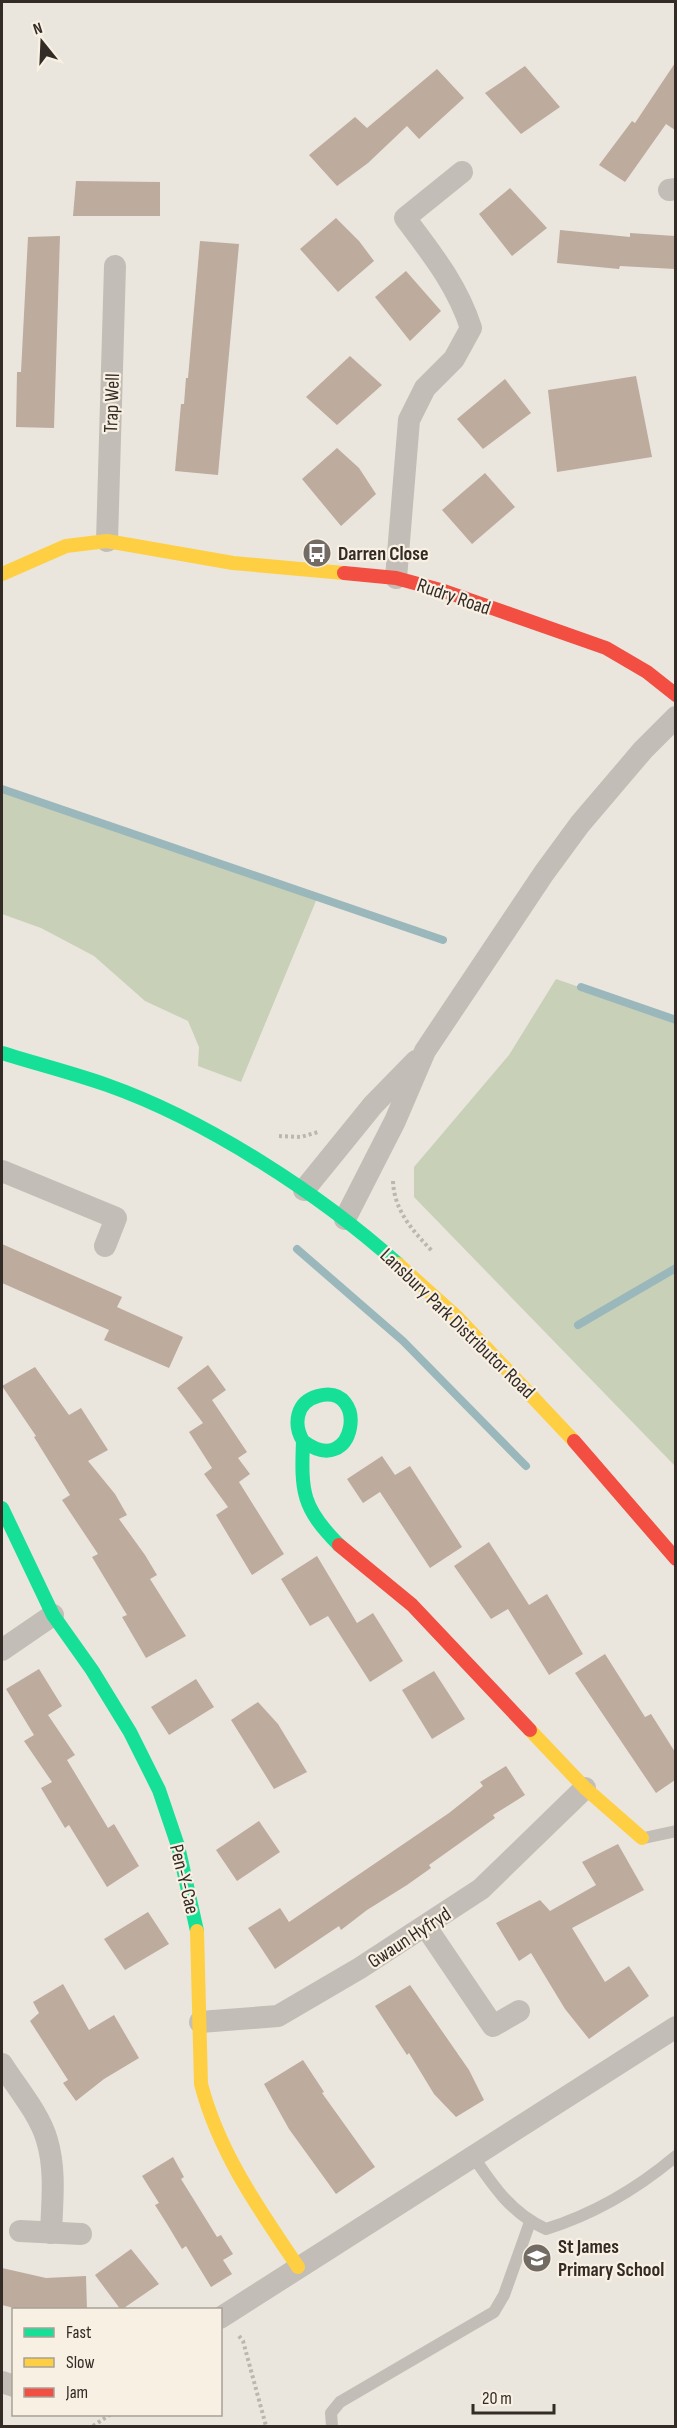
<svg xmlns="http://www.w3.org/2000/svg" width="677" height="2428" font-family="'Sofia Sans Condensed',sans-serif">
<rect width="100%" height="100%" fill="#eae6dd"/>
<g fill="#c8d0b7">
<path d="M2,789L318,896L241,1082L198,1066L199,1047L188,1021L145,1001L94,956L41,928L2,914Z"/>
<path d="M556,979L675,1020V1466L414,1197V1167L509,1055Z"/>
</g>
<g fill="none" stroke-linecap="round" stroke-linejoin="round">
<g stroke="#9ab8bb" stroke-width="8">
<path d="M2,789L443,940"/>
<path d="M581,987L676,1020"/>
<path d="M297,1249L403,1341L526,1466"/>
<path d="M578,1325L676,1268"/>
</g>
</g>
<g fill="#bdab9e">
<path d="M675,63V130L666,124L625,182L599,165L632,121L635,123Z"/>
<path d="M525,66L560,107L521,134L485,93Z"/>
<path d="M437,69L464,98L419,139L407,126L368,163L337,186L309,155L355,117L367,128Z"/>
<path d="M76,181L160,182V216H73Z"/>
<path d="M510,188L547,228L512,256L479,214Z"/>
<path d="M336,218L359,241L374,261L338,292L300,249Z"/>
<path d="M560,230L630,237V233L675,236V269L620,266L619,269L557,263Z"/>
<path d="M60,236L54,428L16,427L17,372H21L28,237Z"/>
<path d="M200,241L239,244L218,475L175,471L181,404H184L186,378H188Z"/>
<path d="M406,271L441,311L410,341L375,297Z"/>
<path d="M350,356L382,385L337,425L306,397Z"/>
<path d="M636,376L652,457L557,472L548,390Z"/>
<path d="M505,379L531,413L483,449L457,419Z"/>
<path d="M337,448L359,468L376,494L341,526L302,479Z"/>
<path d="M485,473L515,507L472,544L442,510Z"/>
<path d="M2,1244L122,1297L117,1307L183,1337L169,1368L104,1340L109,1330L2,1283Z"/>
<path d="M208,1365L226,1390L212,1400L247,1452L238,1458L250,1474L239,1482L284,1554L252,1575L216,1515L228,1507L204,1474L212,1468L189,1432L203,1423L177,1388Z"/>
<path d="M35,1367L69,1415L81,1408L108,1450L88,1461L115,1494L127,1515L119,1519L145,1555L157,1575L150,1579L186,1636L146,1658L122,1617L127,1615L92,1557L98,1554L62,1500L70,1495L34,1437L36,1436L2,1386Z"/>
<path d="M382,1456L395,1475L410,1466L462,1547L430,1568L380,1492L363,1503L347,1479Z"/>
<path d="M489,1542L529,1605L547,1594L583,1654L549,1675L508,1609L491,1619L454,1566Z"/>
<path d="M317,1556L357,1623L373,1613L403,1661L370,1682L328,1616L310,1626L281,1579Z"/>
<path d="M605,1654L645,1717L651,1714L675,1752V1780L656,1793L575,1673Z"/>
<path d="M39,1669L62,1706L48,1715L75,1755L67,1760L108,1828L114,1824L139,1866L107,1887L69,1825L65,1828L41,1788L52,1782L24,1741L34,1735L6,1689Z"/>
<path d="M434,1671L465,1719L432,1739L402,1690Z"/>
<path d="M196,1679L214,1707L169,1735L151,1707Z"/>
<path d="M258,1702L278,1724L307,1772L274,1789L231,1720Z"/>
<path d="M506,1766L525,1795L493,1815L495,1818L429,1865L431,1868L407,1885L367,1910L341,1930L339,1926L275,1969L248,1928L280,1908L289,1922L449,1813L483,1786L480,1782Z"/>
<path d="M259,1821L280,1852L237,1881L216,1850Z"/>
<path d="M618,1844L644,1890L572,1928L605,1982L629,1966L649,1996L589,2039L565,2009L531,1953L519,1961L496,1923L540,1900L550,1911L596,1885L582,1862Z"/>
<path d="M148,1912L169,1944L125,1970L104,1939Z"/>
<path d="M63,1984L89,2030L114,2015L139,2058L104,2079L76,2101L63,2083L68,2080L30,2021L39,2013L33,2002Z"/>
<path d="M410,1985L469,2070L484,2100L456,2117L434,2094L409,2053L407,2055L375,2006Z"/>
<path d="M303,2060L324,2092L322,2093L375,2167L336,2194L289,2129L264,2084Z"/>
<path d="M173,2157L184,2177L181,2179L217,2237L221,2235L233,2254L223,2260L232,2274L211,2287L186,2246L182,2249L167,2224L155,2205L159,2203L142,2176Z"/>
<path d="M131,2249L159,2284L121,2310L95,2275Z"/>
<path d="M2,2268L46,2278L86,2276L87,2310H22L2,2305Z"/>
</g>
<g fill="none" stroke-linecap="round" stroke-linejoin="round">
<g stroke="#bbb6af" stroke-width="4" stroke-dasharray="3 3" stroke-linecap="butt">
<path d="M279,1136L301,1137L318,1132"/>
<path d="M393,1181C394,1210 412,1230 432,1251"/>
<path d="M239,2336L243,2341L266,2426"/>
<path d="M93,2426L111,2414"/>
</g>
<g stroke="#c2bdb6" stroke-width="12">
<path d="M644,1838L676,1831"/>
<path d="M473,2156C493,2186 512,2214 546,2229C594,2214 638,2188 676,2156"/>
<path d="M332,2426L331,2413L340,2402L494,2312L504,2295L530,2222"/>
</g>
<g stroke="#c2bdb6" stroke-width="22">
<path d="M669,190L676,189"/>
<path d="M107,541L115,266"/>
<path d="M396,578L409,420L425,388L454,359L471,328C457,285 432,254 405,218L462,172"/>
<path d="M2,1171L116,1218L105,1246"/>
<path d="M304,1190L373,1105L416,1061"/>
<path d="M345,1219L395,1121L425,1051L544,873L580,824L643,750L676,717"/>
<path d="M2,1650L53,1615"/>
<path d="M426,1927L493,2026L519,2011"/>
<path d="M200,2022L278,2016L360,1968L481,1889L585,1788"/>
<path d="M2,2064C17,2088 39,2113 47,2140C56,2170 52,2203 51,2233"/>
<path d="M20,2231L81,2234"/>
<path d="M220,2318L676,2027"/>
<path d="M2,2382L14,2386"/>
</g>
<g stroke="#16e098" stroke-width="14">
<path d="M2,1053C37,1064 73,1073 107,1085C206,1120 320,1194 398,1264"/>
<path d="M303,1441C293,1424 296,1402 318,1396C370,1382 356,1481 303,1441C301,1492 302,1508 339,1545"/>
<path d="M2,1508L53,1615L92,1670L130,1732L159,1790L178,1846L197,1931"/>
</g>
<g stroke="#ffcf43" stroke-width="14">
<path d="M2,574L66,546L107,541L233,563L344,573"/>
<path d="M398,1264L458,1318L574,1441"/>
<path d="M530,1730L585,1788L642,1838"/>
<path d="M197,1931L201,2084C219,2153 259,2209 298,2267"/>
</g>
<g stroke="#f24e42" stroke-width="14">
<path d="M344,573L396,578L444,591L606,648L647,672L676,695"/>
<path d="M574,1441L676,1559"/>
<path d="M339,1545L412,1605L530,1730"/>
</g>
</g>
<defs>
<g id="bus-disc" transform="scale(1.5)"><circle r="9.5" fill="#736c65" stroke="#f8f0e3"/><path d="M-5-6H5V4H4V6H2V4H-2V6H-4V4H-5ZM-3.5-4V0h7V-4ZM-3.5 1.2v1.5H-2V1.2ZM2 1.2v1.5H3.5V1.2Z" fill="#fff"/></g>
<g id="school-disc" transform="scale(1.5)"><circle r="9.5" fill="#736c65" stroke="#f8f0e3"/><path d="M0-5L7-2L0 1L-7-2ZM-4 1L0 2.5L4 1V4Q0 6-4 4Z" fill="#fff"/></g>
</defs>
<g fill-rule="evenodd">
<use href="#bus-disc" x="317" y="553"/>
<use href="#school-disc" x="537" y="2258"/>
</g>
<g text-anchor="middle" stroke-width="4.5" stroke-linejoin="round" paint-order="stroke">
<g font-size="20" fill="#332b25" stroke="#f8f0e3">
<text transform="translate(111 403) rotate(-88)" y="7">Trap Well</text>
<text transform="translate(454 596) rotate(19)" y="7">Rudry Road</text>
<text transform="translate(458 1323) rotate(44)" y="7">Lansbury Park Distributor Road</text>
<text transform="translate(185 1879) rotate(76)" y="7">Pen-Y-Cae</text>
<text transform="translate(409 1937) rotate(-33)" y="7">Gwaun Hyfryd</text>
</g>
<g font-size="20" font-weight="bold" fill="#332b25" stroke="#f8f0e3" text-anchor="start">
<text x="338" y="560">Darren Close</text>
<text x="558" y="2253">St James<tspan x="558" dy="23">Primary School</tspan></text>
</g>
</g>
<rect width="677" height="2428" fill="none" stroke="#332b25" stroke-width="6"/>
<rect x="12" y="2308" width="210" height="108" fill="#f8f0e3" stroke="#a9a197" stroke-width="1.5"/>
<rect x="24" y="2328" width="30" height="9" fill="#16e098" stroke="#a9a197" stroke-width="1.5"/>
<text x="66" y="2338" font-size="18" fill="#332b25">Fast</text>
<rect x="24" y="2358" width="30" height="9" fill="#ffcf43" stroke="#a9a197" stroke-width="1.5"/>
<text x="66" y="2368" font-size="18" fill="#332b25">Slow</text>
<rect x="24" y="2388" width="30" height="9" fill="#f24e42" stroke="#a9a197" stroke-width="1.5"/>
<text x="66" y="2398" font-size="18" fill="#332b25">Jam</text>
<g transform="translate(42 42) rotate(342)" stroke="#f8f0e3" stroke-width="4.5" paint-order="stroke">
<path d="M0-4.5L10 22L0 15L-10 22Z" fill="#332b25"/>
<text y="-9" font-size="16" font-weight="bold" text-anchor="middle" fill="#332b25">N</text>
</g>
<path d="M473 2404v9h81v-9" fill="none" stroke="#332b25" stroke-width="3"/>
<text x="482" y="2404" font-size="18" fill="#332b25" stroke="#f8f0e3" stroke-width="4.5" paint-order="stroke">20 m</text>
</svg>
